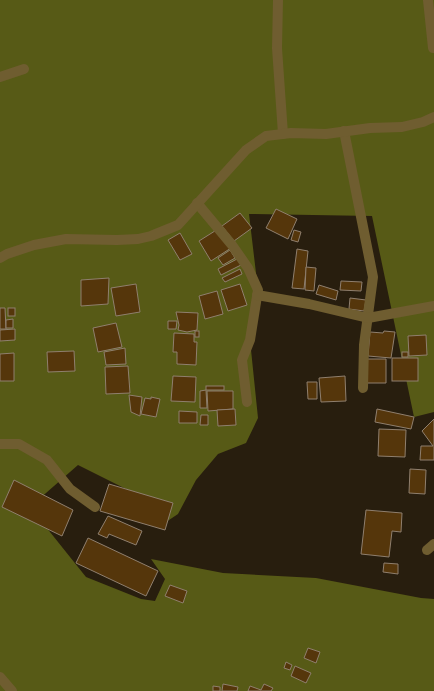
<svg xmlns="http://www.w3.org/2000/svg" width="434" height="691" font-family="Overpass,sans-serif">
<rect width="100%" height="100%" fill="#281e0e"/>
<path fill="#575a16" d="M0,0H434V412L414,417L372,216L249,214L258,290L250,340L258,418L246,443L218,454L196,480L178,514L163,524L160,506L78,465L30,507L86,577L141,599L155,601L165,579L151,559L223,573L316,578L421,598L434,599V691H0Z"/>
<g fill="#55360b" stroke="#8f7f6e">
<path d="M276,209L297,219L288,239L266,228Z"/>
<path d="M240,213L252,228L234,241L222,226Z"/>
<path d="M218,229L231,248L211,261L199,241Z"/>
<path d="M294,230L301,232L298,242L291,240Z"/>
<path d="M180,233L192,254L180,260L168,240Z"/>
<path d="M297,249L308,251L304,289L292,288Z"/>
<path d="M230,250L235,258L223,265L218,258Z"/>
<path d="M237,259L241,265L221,275L218,269Z"/>
<path d="M306,267L316,268L314,291L305,290Z"/>
<path d="M240,269L242,274L225,282L222,278Z"/>
<path d="M109,278L108,304L81,306V280Z"/>
<path d="M341,281L362,282L361,291L340,290Z"/>
<path d="M136,284L140,312L116,316L111,288Z"/>
<path d="M240,284L247,305L228,311L221,290Z"/>
<path d="M319,285L338,291L336,300L316,294Z"/>
<path d="M217,291L223,314L205,319L199,296Z"/>
<path d="M350,298L366,300L364,311L349,309Z"/>
<path d="M0,308H5L6,329H0Z"/>
<rect x="8" y="308" width="7" height="8"/>
<path d="M176,312L198,313L197,330L187,332L178,330L179,325Z"/>
<path d="M13,319V328H6V320Z"/>
<path d="M168,321H177L176,329H168Z"/>
<path d="M116,323L122,347L98,352L93,328Z"/>
<path d="M15,329V340L0,341V330Z"/>
<rect x="195" y="331" width="4" height="6"/>
<path d="M384,331L395,332L391,358L368,356L370,332L383,333Z"/>
<path d="M174,333L194,334V342H197L196,365L177,364V352H173Z"/>
<path d="M426,335L427,355L409,356L408,336Z"/>
<path d="M125,348L126,364L106,365L104,352Z"/>
<path d="M74,351L75,371L48,372L47,352Z"/>
<rect x="402" y="352" width="6" height="5"/>
<path d="M14,353V381H0V354Z"/>
<rect x="392" y="358" width="26" height="23"/>
<path d="M367,359H386V383H366Z"/>
<path d="M128,366L130,393L106,394L105,367Z"/>
<path d="M173,376L196,377L195,402L171,401Z"/>
<path d="M345,376L346,401L321,402L319,378Z"/>
<path d="M307,382H317V399H308Z"/>
<rect x="206" y="386" width="18" height="4"/>
<path d="M206,390L207,408H200V391Z"/>
<path d="M207,391H233V409L208,411Z"/>
<path d="M129,395L142,397L140,416L131,412Z"/>
<path d="M151,397L160,399L156,417L141,414L145,398L151,399Z"/>
<path d="M235,409L236,425L218,426L217,410Z"/>
<path d="M377,409L414,417L411,429L375,422Z"/>
<path d="M179,411L197,412V423H179Z"/>
<path d="M201,415H208V425H200Z"/>
<path d="M434,419V460H420L421,446H433L422,431Z"/>
<path d="M379,429L406,430L405,457L378,456Z"/>
<path d="M410,469L426,470L425,494L409,493Z"/>
<path d="M14,480L73,510L62,536L2,507Z"/>
<path d="M109,484L173,503L165,530L100,511Z"/>
<path d="M366,510L402,513L401,532L392,531L389,557L361,554Z"/>
<path d="M108,516L142,531L136,545L109,534L107,538L98,534Z"/>
<path d="M88,538L158,571L146,596L76,563Z"/>
<path d="M384,563L398,564V574L383,572Z"/>
<path d="M170,585L187,591L183,603L165,596Z"/>
<path d="M308,648L320,652L316,663L304,658Z"/>
<path d="M286,662L292,665L290,670L284,668Z"/>
<path d="M295,666L311,673L306,683L291,676Z"/>
<path d="M223,684L238,687L237,691H222Z"/>
<path d="M264,684L273,688L271,691H248L250,686L261,690Z"/>
<path d="M213,686L220,687V691H213Z"/>
</g>
<g fill="none" stroke-linecap="round" stroke-linejoin="round">
<g stroke="#6f5d30" stroke-width="10">
<path d="M278,0L277,48L283,134"/>
<path d="M428,0L433,48"/>
<path d="M0,77L24,69"/>
<path d="M344,131L373,277L364,345L363,388"/>
<path d="M197,203L232,245L248,268L258,290L250,340L242,360L247,402"/>
<path d="M0,258L7,254L34,245L66,239L117,240L138,239L151,236L178,225L246,150L266,136L291,133L326,134L370,128L402,127L423,122L434,117"/>
<path d="M257,295L309,304L368,318L434,306"/>
<path d="M0,444H19L47,460L70,489L95,507"/>
<path d="M427,550L434,544"/>
<path d="M0,677L12,691"/>
</g>
</g>
</svg>
